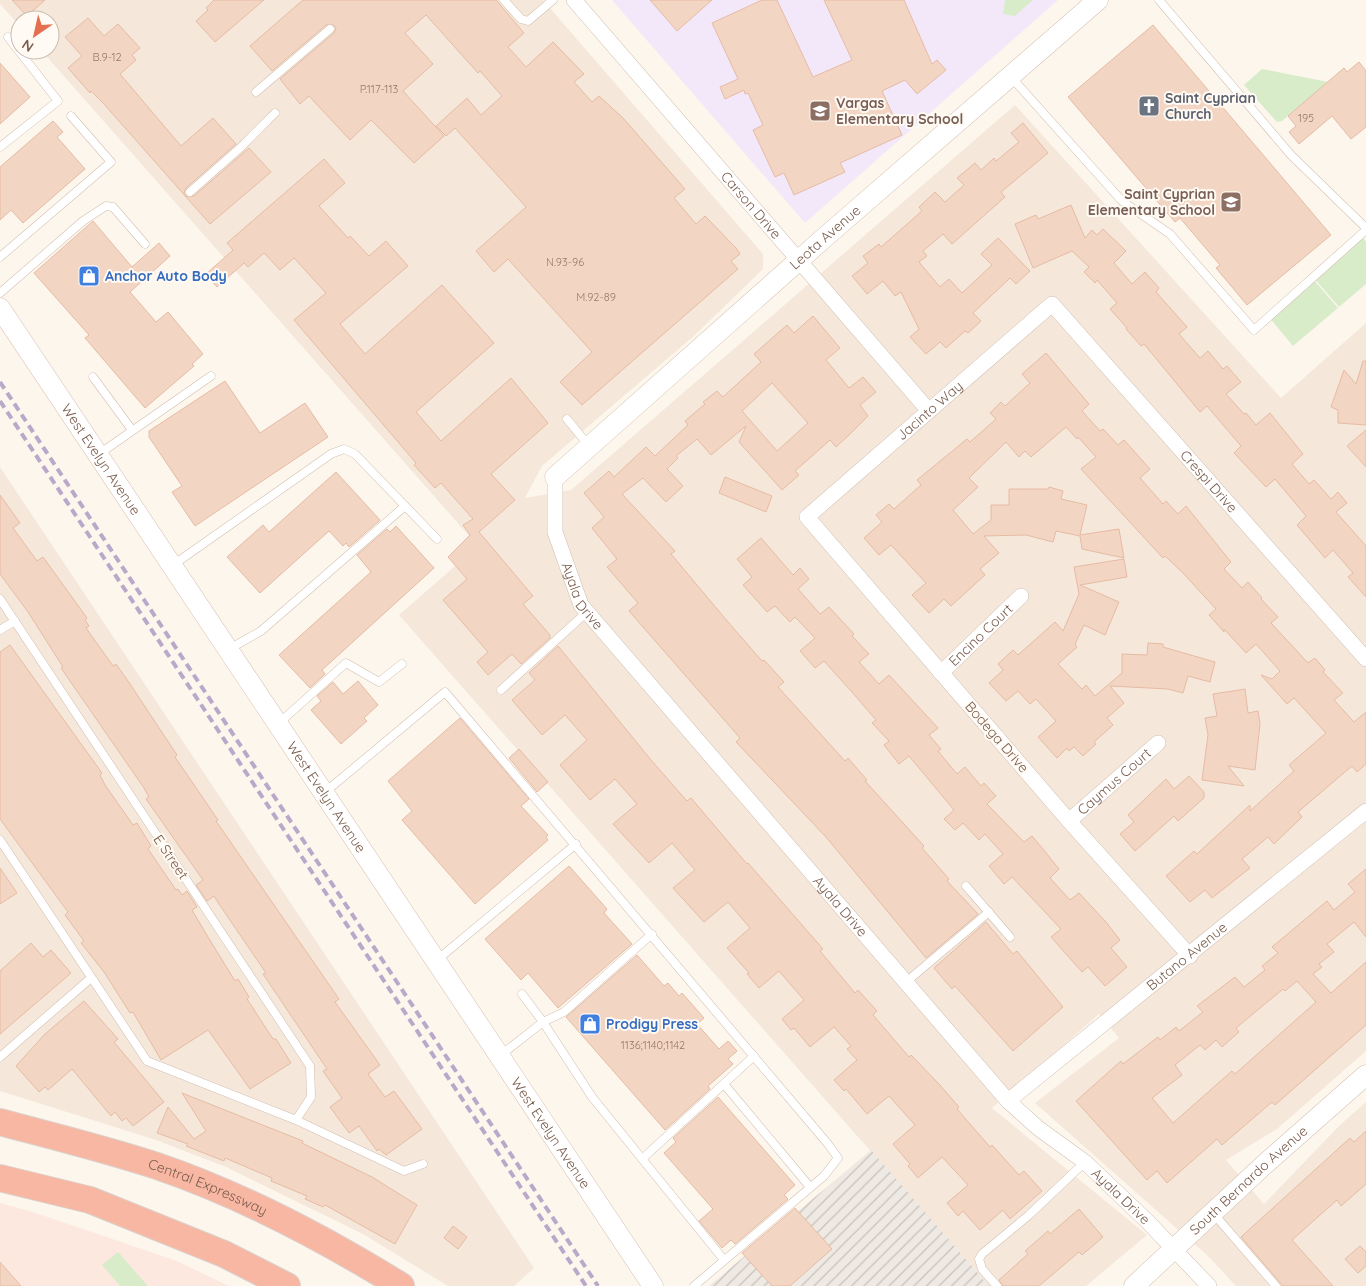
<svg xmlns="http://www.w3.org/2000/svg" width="1366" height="1286" font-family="Quicksand,sans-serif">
<defs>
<pattern id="industrial-furrows" width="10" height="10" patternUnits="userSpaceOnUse" patternTransform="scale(1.25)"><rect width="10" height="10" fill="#efe9e4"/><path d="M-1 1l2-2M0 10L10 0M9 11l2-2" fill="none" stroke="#c7c0bb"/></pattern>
</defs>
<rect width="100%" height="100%" fill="#fdf6ec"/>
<g fill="#f5e8da">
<path d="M0,0H543L763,254V269L695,335L542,466L525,498L571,490L1015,105L1281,398L1366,323V1051L1277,1129L1226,1160L1264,1204L1340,1125L1366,1102V1286H1236L1209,1257L1035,1103L1119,1038L1099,1014L992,1108L1147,1235L1086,1286H989L399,615L478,546L41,50H50V20H20V26L0,4Z"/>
<path d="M0,467L534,1268L514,1286H448L363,1234L226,1167L156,1140L0,1091Z"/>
</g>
<path fill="#fde8e0" d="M0,1203L33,1212L177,1261L229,1286H0Z"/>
<path fill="url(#industrial-furrows)" d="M871,1150L989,1286H709Z"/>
<path fill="#f3e8fa" d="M612,0H1058L805,223Z"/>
<g fill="#d8ecc9">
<path d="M1005,0H1033L1015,16L1003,14Z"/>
<path d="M1262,69L1328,82L1282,121L1277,122L1244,85Z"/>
<path d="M1362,237L1366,242V284L1339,307L1314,278Z"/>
<path d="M1313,279L1338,308L1293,346L1269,317Z"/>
<path d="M118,1252L148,1286H120L102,1265Z"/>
</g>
<g fill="#f3d5c3" stroke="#e6bba3" fill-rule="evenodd">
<path d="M12,0H45L27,16Z"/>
<path d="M214,0H264L215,42L196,21L208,10L206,8Z"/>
<path d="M303,0H496L524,33L508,47L526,67L553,42L584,74L574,82L592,102L599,96L623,118L685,189L674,198L696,224L705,216L736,248L740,254L731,261L738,269L582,405L560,382L592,352L508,259L494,272L476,251L526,207L455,128L446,136L436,126L467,98L481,115L502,96L480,71L478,73L426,15L405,33L433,64L403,91L444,136L414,163L371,120L350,140L309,96L300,104L280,79L334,33L336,28L334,25H326L272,71L250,46Z"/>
<path d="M650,0H712L677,31Z"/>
<path d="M762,0H777L813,77L852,60L824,0H904L932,64L937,60L946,70L917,94L905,80L882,91L902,135L840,163L845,172L794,195L784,173L775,177L753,130L763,125L748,93L745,94L744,90L725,99L720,87L738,79L712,23Z"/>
<path d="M88,18L104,36L118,24L140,48L132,55L136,60L120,74L181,146L213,118L236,144L186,188L184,193L186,196H194L249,148L271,172L210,224L103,103L91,91L90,93L68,68L82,56L65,37Z"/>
<path d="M1153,25L1331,235L1247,305L1216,268L1220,265L1180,218L1175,222L1068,97Z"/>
<path d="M1359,62L1366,71V127L1351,139L1332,116L1299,144L1289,132L1296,126L1288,116L1344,68L1347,72Z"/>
<path d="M0,63L30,97L0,124Z"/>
<path d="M53,121L63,132L57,137L85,169L23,223L11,210L0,220V167Z"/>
<path d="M1023,123L1048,153L1001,192L1005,197L952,244L943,234L923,251L927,256L919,262L940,287L949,279L962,293L992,265L981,254L998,238L1030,271L1016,284L1010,278L973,313L981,321L968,333L965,331L946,348L940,342L926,354L910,337L919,329L901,292L895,296L883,281L867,294L852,276L868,263L863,256L879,244L881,247L922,211L919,207L935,192L945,202L964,185L957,178L975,163L981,170L994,158L996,161L1019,142L1011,133Z"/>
<path d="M324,159L345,183L319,206L348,238L350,236L369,256L386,241L408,266L340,324L365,354L442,285L494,343L416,412L441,441L511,378L548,423L491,474L515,500L479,532L533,596L523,604L550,635V638L521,664L512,654L488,675L477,662L488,652L443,600L467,579L448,557L470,535L463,525L473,519L441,483L435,488L414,465L416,463L294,320L326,293L294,258L280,270L264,253L248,267L244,263L217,287L206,274L233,250L227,243Z"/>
<path d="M1071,205L1085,238L1092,230L1097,235L1103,229L1126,251L1114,263L1132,284L1145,272L1159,288L1156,292L1187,327L1179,334L1200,358L1208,351L1223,369L1227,366L1241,382L1226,394L1244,414L1246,413L1256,425L1270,413L1303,454L1292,464L1309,484L1314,480L1331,499L1338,492L1347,503L1336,512L1366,546V597L1348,577L1353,573L1333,550L1325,558L1297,525L1306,516L1275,479L1266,487L1234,453L1241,446L1207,406L1200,412L1144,344L1141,346L1126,329L1127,328L1110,309L1117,303L1097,280L1095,283L1084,272L1089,267L1072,251L1033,268L1015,224L1036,215L1038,219Z"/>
<path d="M93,221L132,267L159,243L170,256L130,292L156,322L168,312L203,354L192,364L194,366L145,408L85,338L89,335L34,273Z"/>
<path d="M813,316L840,348L826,360L849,388L863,377L876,392L860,405L868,416L849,435L836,447L830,440L795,471L799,475L782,490L739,442L746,426L711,455L697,439L676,456L678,458L667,469L683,486L666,502L643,478L622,494L675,551L671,554L728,622L762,661L764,660L784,682L778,687L845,761L848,758L867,780L865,781L924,846L922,848L949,879L947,881L978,914L926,958L826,837L736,742L740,738L629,611L638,603L607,567L617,559L592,528L604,517L584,493L609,471L614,477L646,447L655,456L688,425L685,421L705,404L703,402L717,391L723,397L761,362L754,354L787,325L794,333ZM772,383L808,423L777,451L742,411Z"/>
<path d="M1046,353L1089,404L1082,411L1100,431L1103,429L1118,445L1124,440L1150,469L1140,478L1163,504L1166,501L1178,514L1186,506L1231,562L1224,569L1242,588L1248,582L1262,598L1261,599L1278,617L1271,623L1308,663L1315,658L1325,670L1323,672L1343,693L1334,700L1354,722L1366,712V764L1357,772L1352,766L1298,812L1302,817L1274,844L1268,837L1242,859L1250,868L1212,898L1205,890L1190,902L1166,876L1194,851L1197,854L1250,805V811L1294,771L1289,765L1326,733L1294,698L1287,704L1261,675L1272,679L1280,671L1256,644L1246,653L1224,629V632L1209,615L1216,609L1183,573L1165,556L1163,558L1081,469L1096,457L1078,437L1077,439L1066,427L1031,457L1025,451L1019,457L1006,442L969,478L978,487L953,510L973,534L991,520V505H1009V489H1048L1049,487L1063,491L1061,499L1087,505L1080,535L1119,529L1124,558L1082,549L1080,536L1056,531L1053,542L1026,535L984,536L999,553L980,569L985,575L951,606L944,599L929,613L912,595L926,583L891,545L879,555L864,538L882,522L876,515L889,504L894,509L921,485L917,480L967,439L970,442L996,419L990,413L1001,402L1005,406L1030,383L1022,374Z"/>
<path d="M1363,361H1366V425L1338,423V410L1331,407L1344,370L1356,384Z"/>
<path d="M225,381L260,433L305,403L328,437L195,526L172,492L182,486L149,437V431Z"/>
<path d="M1366,430V467L1347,446Z"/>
<path d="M336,472L380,520L349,547L346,543L343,546L329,531L260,593L227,557L263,525L269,532Z"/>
<path d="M725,477L772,496L766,512L719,493Z"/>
<path d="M0,495L20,523L13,528L37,561L43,557L87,618L85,620L89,626L86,628L113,666L116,664L128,681L177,755L175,757L218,820L216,821L339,999L335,1002L380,1065L368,1074L385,1097L394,1091L422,1129L386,1155L379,1149L377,1151L359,1126L349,1133L330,1107L342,1098L323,1071L327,1069L263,974L266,973L219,904L214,896L207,901L196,885L203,880L146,799L149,797L144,788L61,668L63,667L28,612L0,574Z"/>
<path d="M396,526L434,568L322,670L325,674L310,688L279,655L371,572L357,555L387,529L390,532Z"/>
<path d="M761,538L793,575L800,568L809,579L798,589L820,614L829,607L854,634L852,636L869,654L859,662L879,684L889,675L938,728L929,735L941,749L938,751L957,774L965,767L981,786L984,783L996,796L987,804L1024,842L1032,836L1043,849L1059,869L1050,878L1070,900L1079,893L1106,922L1120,940L1111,948L1127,967L1105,986L1088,967L1082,972L1051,937L1061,929L1012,877L1004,884L989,866L1003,854L985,834L979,840L963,823L955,830L944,819L954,810L909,756L899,764L884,745L889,741L872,723L876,720L852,692L824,661L815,668L800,651L815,638L795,617L790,622L775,606L767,612L743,585L752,577L737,559Z"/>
<path d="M1124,559L1127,577L1080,585L1119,602L1105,635L1084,625L1075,644L1077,647L1058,664L1082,689L1086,685L1095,696L1122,673V654L1147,655L1148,643L1163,644V647L1215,662L1210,682L1188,676L1183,693L1168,689L1110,686L1124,703L1107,718L1113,725L1094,742L1096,744L1083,756L1074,747L1069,751L1067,748L1057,758L1038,737L1056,721L1036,699L1030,704L1018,691L1006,701L989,683L1003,670L998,664L1013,650L1018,655L1055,622L1063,631L1079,594L1074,567Z"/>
<path d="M10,645L102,773L100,775L105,785L133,825L137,823L151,846L148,849L176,890L178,889L182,895L187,891L197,907L192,910L208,937L235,981L238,979L249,997L247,999L273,1039H276L291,1063L250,1089L208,1030L161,1060L133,1012L130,1013L104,972L81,943L84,941L65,915L68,912L0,819V652Z"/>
<path d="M558,646L651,760L687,801L691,798L747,864L748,863L823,949L820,951L855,993L858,990L877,1011L873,1015L909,1057L911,1055L939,1084L959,1107L957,1109L990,1147L992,1145L1019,1175L1024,1171L1042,1191L1010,1219L1003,1210L980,1230L963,1211L958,1216L947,1203L968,1185L942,1157L918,1178L908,1166L910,1164L893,1144L915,1125L889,1096L867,1114L846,1089L844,1091L834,1080L857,1060L847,1049L851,1046L834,1027L810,1047L794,1028L791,1030L782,1019L804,1000L779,971L759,988L747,974L749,973L727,948L750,928L728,902L704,922L673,888L695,870L672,843L649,863L613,824L637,804L615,779L590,800L560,765L587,740L565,715L542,735L512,700L535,680L529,673Z"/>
<path d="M358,681L378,705L364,718L367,721L341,744L311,710L321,701L317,696L333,682L343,694Z"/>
<path d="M1245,689L1248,713L1258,711L1260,724L1255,770L1228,766L1244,786L1202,780L1208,735L1205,718L1217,716L1213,694Z"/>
<path d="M460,718L529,799L521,806L548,835L546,837L548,840L475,904L402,820L412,811L388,781Z"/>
<path d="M519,749L548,782L537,792L509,758Z"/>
<path d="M1189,776L1204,792V798L1178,821L1174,816L1135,851L1120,834L1134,822L1128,815L1166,779L1174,789Z"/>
<path d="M569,866L607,909L604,913L632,944L558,1008L528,973L521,980L485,939Z"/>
<path d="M0,868L17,893L0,904Z"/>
<path d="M1366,869V937L1354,922L1327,944L1334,952L1319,964L1322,967L1313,974L1331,993L1366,962V1025L1275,1105L1272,1102L1222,1145L1217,1139L1167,1183L1157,1171L1147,1180L1076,1101L1121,1061L1123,1064L1158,1037L1160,1040L1176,1027L1179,1031L1203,1012L1197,1006L1235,977L1244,987L1265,970L1262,966L1278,953L1272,947L1327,901L1334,910L1355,892L1348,884ZM1297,981L1316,1002L1235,1074L1232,1071L1173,1123L1152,1098L1182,1075L1175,1065L1200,1045L1205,1050L1216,1040L1222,1047L1239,1032L1236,1028L1283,989L1285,991Z"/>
<path d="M986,922L1013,954L1017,951L1063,1007L1013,1051L955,986L952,989L934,968Z"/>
<path d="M31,943L43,957L51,950L71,973L0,1034V971Z"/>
<path d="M637,955L664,986L668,983L679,996L682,993L704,1018L697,1024L719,1049L728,1041L737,1051L728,1059L733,1064L708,1086L710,1089L665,1130L566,1017Z"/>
<path d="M84,1001L118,1039L114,1042L164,1102L133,1126L126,1118L122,1121L115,1112L111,1116L72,1069L48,1090L45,1087L39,1092L16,1066L45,1034Z"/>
<path d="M182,1093L303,1141L302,1143L372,1177L417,1205L395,1244L325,1205L323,1207L305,1199L307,1196L271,1181L272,1178L225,1158L224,1161L186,1146L188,1144L157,1133L168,1107L194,1139L206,1131Z"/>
<path d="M718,1097L795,1185L784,1195L788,1199L735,1244L731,1240L722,1248L699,1221L713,1209L664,1153L676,1142L673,1138Z"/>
<path d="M1366,1131V1184L1341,1206L1337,1200L1292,1240L1333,1286H1283L1241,1237L1350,1138L1354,1142Z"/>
<path d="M795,1208L832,1249L790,1286H772L742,1253Z"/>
<path d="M1079,1209L1103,1237L1082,1255L1079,1252L1039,1286H1003L999,1280L1028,1254L1025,1251L1048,1231L1050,1234Z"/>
<path d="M453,1226L467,1237L458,1249L444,1238Z"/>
<path d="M1360,1246L1366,1252V1266L1358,1273L1345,1259Z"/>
<path d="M0,1262L21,1286H0Z"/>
</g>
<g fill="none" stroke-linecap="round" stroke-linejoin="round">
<g stroke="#d1beb0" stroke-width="9">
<g id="lane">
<path d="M504,0L521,19L528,21L553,0"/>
<path d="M1159,0L1291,155L1366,228"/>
<path d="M1011,77L1122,201L1170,234L1254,330L1366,230"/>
<path d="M256,92L330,29"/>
<path d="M0,147L58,101L8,37"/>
<path d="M190,192L240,148L275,113"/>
<path d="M0,257L111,162L71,116"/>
<path d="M0,293L83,221L106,206L113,207L145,244"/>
<path d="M93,377L132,430"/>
<path d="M567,419L589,446"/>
<path d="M99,454L211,376"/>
<path d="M173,565L331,454L344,449L355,454L437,539"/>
<path d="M0,599L310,1066L311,1097L296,1120"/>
<path d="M0,630L15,621"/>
<path d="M229,649L261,631L405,506"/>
<path d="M501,690L587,612"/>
<path d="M279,723L346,663L379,682L402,664"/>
<path d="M324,793L445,692L828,1144L838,1158L824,1176L694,1286"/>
<path d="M0,840L147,1061L296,1120L404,1171L423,1164"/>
<path d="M966,886L1010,937"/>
<path d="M652,934L564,1012L543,1022L592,1097L724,1260"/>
<path d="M437,960L576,844"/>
<path d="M906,982L989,912"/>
<path d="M501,1055L543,1022L522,994"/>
<path d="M0,1057L91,978"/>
<path d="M724,1084L810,1187"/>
<path d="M642,1159L754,1056"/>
<path d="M1213,1213L1276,1286"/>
<path d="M997,1286L982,1269L979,1259L982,1254L1029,1215L1085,1162"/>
</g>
</g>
<g stroke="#d1beb0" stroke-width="16">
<g id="street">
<path id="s1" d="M574,0L929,411"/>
<path id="s2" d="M555,477V532L581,605L1008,1101L1038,1128L1085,1162L1148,1222L1209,1286"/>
<path id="s3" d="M941,673L1021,596"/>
<path id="s4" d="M1069,821L1158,743"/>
<path id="s5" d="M1190,956L1069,821L807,517L1052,304L1366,659"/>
<path id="s6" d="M1008,1101L1366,811"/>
</g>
</g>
<g stroke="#d6c0b0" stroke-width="21">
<g id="secondary">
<path id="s7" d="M0,308L653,1286"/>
<path id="s8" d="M555,477L824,238L1098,0"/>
<path id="s9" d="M1134,1286L1265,1164L1366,1075"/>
</g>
</g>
<g stroke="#dad1cd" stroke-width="28">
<g id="highway">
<path id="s10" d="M0,1122C52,1136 105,1149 157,1166C242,1195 325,1239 401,1286"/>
<path d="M0,1178L90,1200L224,1254L287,1286"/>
</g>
</g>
<use href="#lane" stroke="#fff" stroke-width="8"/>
<use href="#street" stroke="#fff" stroke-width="15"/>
<use href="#secondary" stroke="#fff" stroke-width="20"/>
<use href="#highway" stroke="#f7b7a3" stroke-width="26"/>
<g stroke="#b9a8c9" stroke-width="4" stroke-dasharray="8 5" stroke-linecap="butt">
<path d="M0,382L598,1286"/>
<path d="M0,401L586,1286"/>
</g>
</g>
<defs>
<g id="church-square" transform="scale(1.125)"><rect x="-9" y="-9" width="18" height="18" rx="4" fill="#6b7280" stroke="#fffaf3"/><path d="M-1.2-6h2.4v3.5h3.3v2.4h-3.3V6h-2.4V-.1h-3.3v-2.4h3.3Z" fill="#fff"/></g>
<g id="school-square" transform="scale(1.125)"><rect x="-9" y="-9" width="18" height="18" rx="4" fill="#8d6e63" stroke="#fffaf3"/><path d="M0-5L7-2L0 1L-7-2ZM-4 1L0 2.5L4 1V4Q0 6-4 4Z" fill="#fff"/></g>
<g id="shop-square" transform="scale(1.125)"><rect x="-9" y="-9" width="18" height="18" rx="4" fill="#3f7fe0" stroke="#fffaf3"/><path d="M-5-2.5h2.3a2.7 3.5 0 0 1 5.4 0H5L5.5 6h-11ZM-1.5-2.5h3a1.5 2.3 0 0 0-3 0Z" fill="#fff"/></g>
</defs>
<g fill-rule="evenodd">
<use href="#church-square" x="1149" y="106"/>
<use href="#school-square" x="820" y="111"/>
<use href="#school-square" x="1231" y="202"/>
<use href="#shop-square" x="89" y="276"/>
<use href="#shop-square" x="590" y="1024"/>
</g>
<g text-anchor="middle" stroke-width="4" stroke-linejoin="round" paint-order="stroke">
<g font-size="11" fill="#987a6a">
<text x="107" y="61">B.9-12</text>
<text x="379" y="93">P.117-113</text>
<text x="1306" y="122">195</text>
<text x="565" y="266">N.93-96</text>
<text x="596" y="301">M.92-89</text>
<text x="653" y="1049">1136;1140;1142</text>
</g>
<g font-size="14" font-weight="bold" fill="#5b616d" stroke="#fffaf3" text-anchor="start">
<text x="1165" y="103">Saint Cyprian<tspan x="1165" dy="16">Church</tspan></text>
</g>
<g font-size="14" font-weight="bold" fill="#785e54" stroke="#fffaf3" text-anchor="start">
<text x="836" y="108">Vargas<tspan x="836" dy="16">Elementary School</tspan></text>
<text x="1215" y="199" text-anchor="end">Saint Cyprian<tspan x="1215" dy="16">Elementary School</tspan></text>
</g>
<g font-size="14" fill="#7a5c4d" stroke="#fffaf3">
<text dy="5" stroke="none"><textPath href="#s1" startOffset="271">Carson Drive</textPath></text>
<text dy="5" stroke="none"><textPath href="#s8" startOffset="361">Leota Avenue</textPath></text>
<text dy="5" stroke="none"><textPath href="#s5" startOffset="745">Jacinto Way</textPath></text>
<text dy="5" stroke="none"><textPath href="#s7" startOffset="182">West Evelyn Avenue</textPath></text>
<text dy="5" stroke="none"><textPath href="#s5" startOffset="1144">Crespi Drive</textPath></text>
<text dy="5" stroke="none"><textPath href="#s2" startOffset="125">Ayala Drive</textPath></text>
<text dy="5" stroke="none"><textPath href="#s3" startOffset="55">Encino Court</textPath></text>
<text transform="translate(997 737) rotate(49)" y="5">Bodega Drive</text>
<text dy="5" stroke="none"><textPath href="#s4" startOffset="60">Caymus Court</textPath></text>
<text dy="5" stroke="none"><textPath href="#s7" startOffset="588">West Evelyn Avenue</textPath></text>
<text transform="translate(171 857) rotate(56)" y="5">E Street</text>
<text dy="5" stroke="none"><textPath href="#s2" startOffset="530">Ayala Drive</textPath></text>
<text dy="5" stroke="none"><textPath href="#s6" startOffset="230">Butano Avenue</textPath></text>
<text dy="5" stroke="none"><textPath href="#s7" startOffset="992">West Evelyn Avenue</textPath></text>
<text dy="5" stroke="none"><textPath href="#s9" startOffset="156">South Bernardo Avenue</textPath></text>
<text dy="5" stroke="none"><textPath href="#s10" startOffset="218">Central Expressway</textPath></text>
<text dy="5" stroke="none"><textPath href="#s2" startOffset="935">Ayala Drive</textPath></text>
</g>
<g font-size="14" font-weight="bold" fill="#366cbe" stroke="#fffaf3" text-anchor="start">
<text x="105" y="281">Anchor Auto Body</text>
<text x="606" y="1029">Prodigy Press</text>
</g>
</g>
<g transform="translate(35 35) rotate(214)"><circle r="24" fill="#fffaf3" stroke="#cabbb1"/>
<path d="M0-4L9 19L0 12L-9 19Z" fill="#e76f51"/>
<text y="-8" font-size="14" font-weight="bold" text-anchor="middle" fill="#7a5c4d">N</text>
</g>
</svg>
